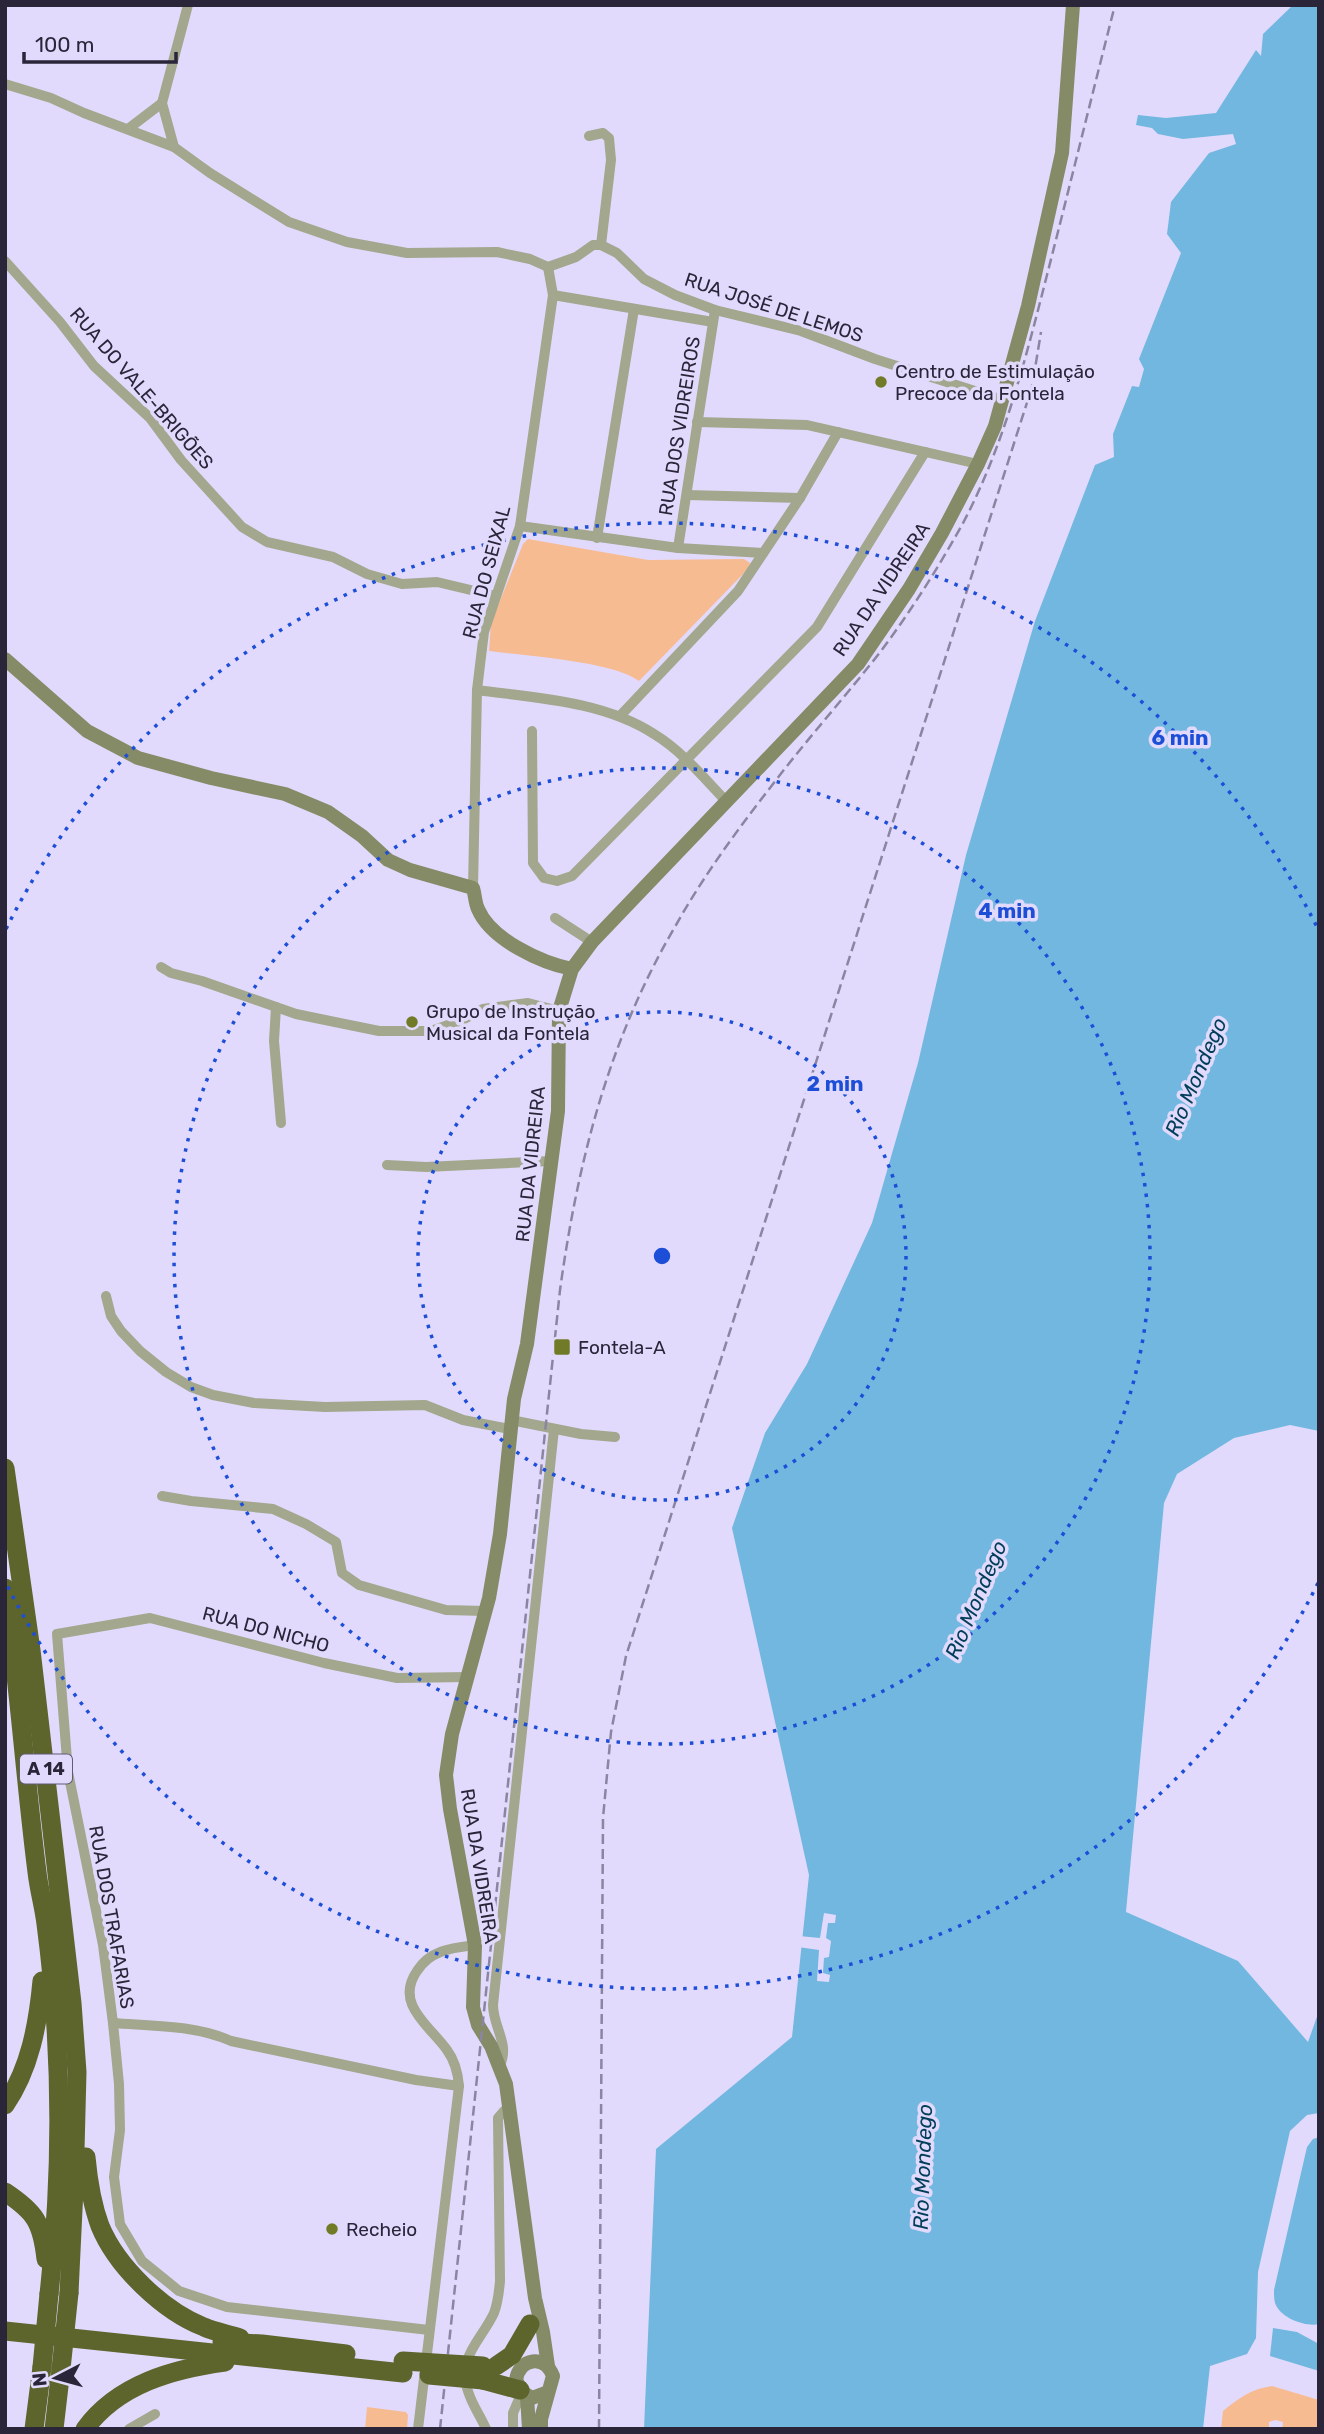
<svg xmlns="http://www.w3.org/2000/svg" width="1324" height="2434" font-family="Rubik,sans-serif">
<rect width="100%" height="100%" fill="#e2dafc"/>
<g fill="#f7bb92">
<path d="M528,539L648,560L744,559L750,563L748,569L639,681C612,661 525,656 489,651L491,623L523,544Z"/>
<path d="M1272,2386L1319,2400V2429H1282L1283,2422L1275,2420L1269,2422V2429H1221L1223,2411C1239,2398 1251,2389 1272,2386Z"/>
<path d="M367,2407L406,2412L408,2415L407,2429H365Z"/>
</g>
<g fill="#71b7e0">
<path d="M1293,5H1319V1431L1290,1425L1234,1438L1177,1474L1164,1503L1126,1912L1238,1961L1308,2042L1319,2011V2113L1307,2115L1290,2131L1258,2272L1256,2338L1247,2354L1210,2366L1203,2429H644L656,2149L792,2037L809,1875L732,1528L765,1433L807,1364L872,1223L918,1063L966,855L1035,621L1095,465L1114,457L1113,434L1132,386L1139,387L1144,369L1139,359L1181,253L1167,234L1171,202L1209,153L1236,144L1233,134L1183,139L1158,134L1152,128L1136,125L1138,115L1166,118L1216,113L1256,50L1261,56L1263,34Z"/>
<path d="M1319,2137V2324C1306,2327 1284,2319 1277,2307C1274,2303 1274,2296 1274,2290L1307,2147L1313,2139Z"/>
<path d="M1273,2328L1297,2332L1319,2344V2371L1270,2356Z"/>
</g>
<path fill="#e2dafc" d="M824,1913L836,1915L835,1923H828L826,1938L831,1941L829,1957L824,1958L823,1973L830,1975L829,1982L817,1981L819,1950L798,1947L799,1936L820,1938Z"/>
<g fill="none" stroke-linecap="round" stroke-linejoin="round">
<g stroke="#a2a78e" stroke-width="10">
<path d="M188,5L162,103L174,147L210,173L289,222L347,242L407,253L497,252L530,259L548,267"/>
<path d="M5,84L51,98L84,113L174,147"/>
<path d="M128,129L162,103"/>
<path d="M589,136L603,133L609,138L611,160L601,245"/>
<path d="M5,261L60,322L94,366L150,418L181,460L242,527L267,542L333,557L367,574L402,584L437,582L496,596"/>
<path d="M548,267L576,257L593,245H601L617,253L644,279L675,295L715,310L801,331L875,359L1003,400"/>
<path d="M553,295L713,322"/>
<path d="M697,422L807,425L978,464"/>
<path d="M687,495L800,498"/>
<path d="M520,526L678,548L763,553"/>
<path d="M597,538L634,309"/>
<path d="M678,548L715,310"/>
<path d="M477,690C536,698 603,701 654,734C682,751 703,777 725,800"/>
<path d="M620,716L738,591L800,498L838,432"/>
<path d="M532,731L533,863L544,878L557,881L572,876L817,627L925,452"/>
<path d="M473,888L477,690L484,632L520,526L553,295L548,267"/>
<path d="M555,918L592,942"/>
<path d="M161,967L171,973L202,981L296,1014L379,1031H431L462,1020L483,1009L528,1003L559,1011"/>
<path d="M276,1007L274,1041L281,1123"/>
<path d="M387,1165L426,1167L551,1161"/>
<path d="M106,1296L111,1316L121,1331L140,1351L166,1372L191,1387L213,1395L254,1403L325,1407L425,1405L463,1420L510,1429"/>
<path d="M511,1420L581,1434L615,1437"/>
<path d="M162,1496L191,1501L273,1509L306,1524L336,1542L342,1573L359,1585L446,1610L485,1611"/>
<path d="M113,2023C153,2026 195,2025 231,2041L416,2080L459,2086"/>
<path d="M500,2065C510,2044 493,2027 493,2005L554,1429"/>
<path d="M429,2330L227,2307L179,2291L142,2261L120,2224L114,2177L120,2130L119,2084L113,2023L103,1945L68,1772L57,1634L150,1618L324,1663L397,1678L468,1677"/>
<path d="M129,2429L155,2414"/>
<path d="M418,2429L459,2086C458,2073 455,2061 447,2050C430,2026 394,2004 417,1971C430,1950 452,1948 475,1945"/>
<path d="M486,2429C481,2417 473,2406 469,2394C455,2358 481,2341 494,2313C498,2303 499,2292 500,2281L498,2118L504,2111L511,2110"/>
<path d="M513,2429V2413L522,2392"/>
</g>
<g stroke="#848b66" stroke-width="14">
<path d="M5,659L87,731L138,758L211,778L285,794L328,812L362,836L388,860L410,870L473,888C475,894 475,903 478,909C491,940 542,963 572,969"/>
<path d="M548,2366L543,2332L535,2298L506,2084L491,2046L478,2025L473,2007L475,1945L450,1809L446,1775L452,1734L489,1598L500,1534L514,1399L527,1344L558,1111L559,1011L572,969L592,942L858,664L909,589L942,533L978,464L995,426L1028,306L1062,153L1073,5"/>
<path d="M527,2396L529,2429"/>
<path d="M541,2429V2419L553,2376C545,2354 519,2358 516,2380L522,2392L532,2398L548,2392"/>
</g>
<g stroke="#5d652d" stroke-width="19">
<path d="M5,1468L31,1650L72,2003L77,2072L74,2189L69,2293"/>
<path d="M5,1588C19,1683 25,1778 37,1872C39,1890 44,1907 46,1924C62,2046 63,2171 49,2294"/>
<path d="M5,2105C30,2069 38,2024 42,1981"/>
<path d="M86,2157C88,2179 92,2204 100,2226C117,2267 163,2311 204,2327C215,2332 228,2334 240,2338"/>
<path d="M5,2192C35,2212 42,2222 46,2259"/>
<path d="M5,2331L403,2373"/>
<path d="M222,2342L262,2344L346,2354"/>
<path d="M496,2366L512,2355L530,2324"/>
<path d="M483,2380L520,2390"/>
<path d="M34,2429L42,2367"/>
<path d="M54,2429L61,2369"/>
<path d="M85,2429C118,2384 173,2369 225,2362"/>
</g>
<g stroke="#8c85a1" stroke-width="2.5" stroke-dasharray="10 5" stroke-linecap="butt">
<path d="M440,2429L560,1290C578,1160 609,1039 676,925C704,875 738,829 773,784C808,738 846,696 881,651C911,611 938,568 962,525C1004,446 1025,361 1047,275C1070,185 1092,95 1115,5"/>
<path d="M599,2429L603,1818L611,1732L626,1656L1032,387L1041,332"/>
</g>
<g stroke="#5d652d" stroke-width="19">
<path d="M403,2361L483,2366"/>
<path d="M42,2367L49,2294"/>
<path d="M61,2369L69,2293"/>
<path d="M429,2375L483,2380"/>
</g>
</g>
<g fill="none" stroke="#1d4ed8" stroke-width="3.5" stroke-dasharray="3.5 7">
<circle cx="662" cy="1256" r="244"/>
<circle cx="662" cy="1256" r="488"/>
<path d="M1318 1583A733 733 0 0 1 6 1583M6 929A733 733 0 0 1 1318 929"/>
</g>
<g fill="#717b27" stroke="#e2dafc" stroke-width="2.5">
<circle cx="881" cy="382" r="7"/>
<circle cx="412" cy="1022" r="7"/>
<rect x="553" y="1338" width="18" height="18" rx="3.5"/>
<circle cx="332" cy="2229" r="7"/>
</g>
<g text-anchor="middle" stroke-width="7" stroke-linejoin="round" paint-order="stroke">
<rect fill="#e2dafc" stroke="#625b74" stroke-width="2" x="20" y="1754.5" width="52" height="29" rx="5"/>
<g font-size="18" font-weight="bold" fill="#2b253a">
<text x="46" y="1775">A 14</text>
</g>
<g font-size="19" fill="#2b253a" stroke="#e2dafc">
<text transform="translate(774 307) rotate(18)" y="7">RUA JOSÉ DE LEMOS</text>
<text transform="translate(142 388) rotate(49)" y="7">RUA DO VALE-BRIGÕES</text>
<text transform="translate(679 426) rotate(-81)" y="7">RUA DOS VIDREIROS</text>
<text transform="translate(486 572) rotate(-75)" y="7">RUA DO SEIXAL</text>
<text transform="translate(881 589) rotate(-56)" y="7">RUA DA VIDREIRA</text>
<text transform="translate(530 1164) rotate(-84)" y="7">RUA DA VIDREIRA</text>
<text transform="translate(266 1629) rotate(15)" y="7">RUA DO NICHO</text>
<text transform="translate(480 1866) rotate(81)" y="7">RUA DA VIDREIRA</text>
<text transform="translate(112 1917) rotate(80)" y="7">RUA DOS TRAFARIAS</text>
</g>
<g font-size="19" fill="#2b253a" stroke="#e2dafc" text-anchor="start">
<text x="895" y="378">Centro de Estimulação<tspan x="895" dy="22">Precoce da Fontela</tspan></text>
<text x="426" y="1018">Grupo de Instrução<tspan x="426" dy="22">Musical da Fontela</tspan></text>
<text x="578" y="1354">Fontela-A</text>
<text x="346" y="2236">Recheio</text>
</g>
<g font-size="21" font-style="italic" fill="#013e5a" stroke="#e2dafc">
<text transform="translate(1196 1077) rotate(-67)" y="7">Rio Mondego</text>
<text transform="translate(976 1600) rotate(-67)" y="7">Rio Mondego</text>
<text transform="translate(923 2167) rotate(-88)" y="7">Rio Mondego</text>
</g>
</g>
<circle cx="662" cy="1256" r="10" fill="#1d4ed8" stroke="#e2dafc" stroke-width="3.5"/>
<g font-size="21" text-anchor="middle" font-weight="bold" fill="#1d4ed8" stroke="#e2dafc" stroke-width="7" stroke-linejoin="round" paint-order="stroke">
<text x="1180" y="745">6 min</text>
<text x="1007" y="918">4 min</text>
<text x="835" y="1091">2 min</text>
</g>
<rect width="1324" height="2434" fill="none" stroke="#2b253a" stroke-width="14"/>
<g transform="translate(56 2378) rotate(264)" stroke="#e2dafc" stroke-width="5" paint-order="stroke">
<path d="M0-5L12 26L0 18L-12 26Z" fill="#2b253a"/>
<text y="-10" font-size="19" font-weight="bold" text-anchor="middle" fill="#2b253a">N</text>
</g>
<path d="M24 52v10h152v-10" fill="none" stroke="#2b253a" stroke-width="3.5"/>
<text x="35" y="52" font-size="21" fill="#2b253a" stroke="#e2dafc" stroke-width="5" paint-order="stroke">100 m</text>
</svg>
